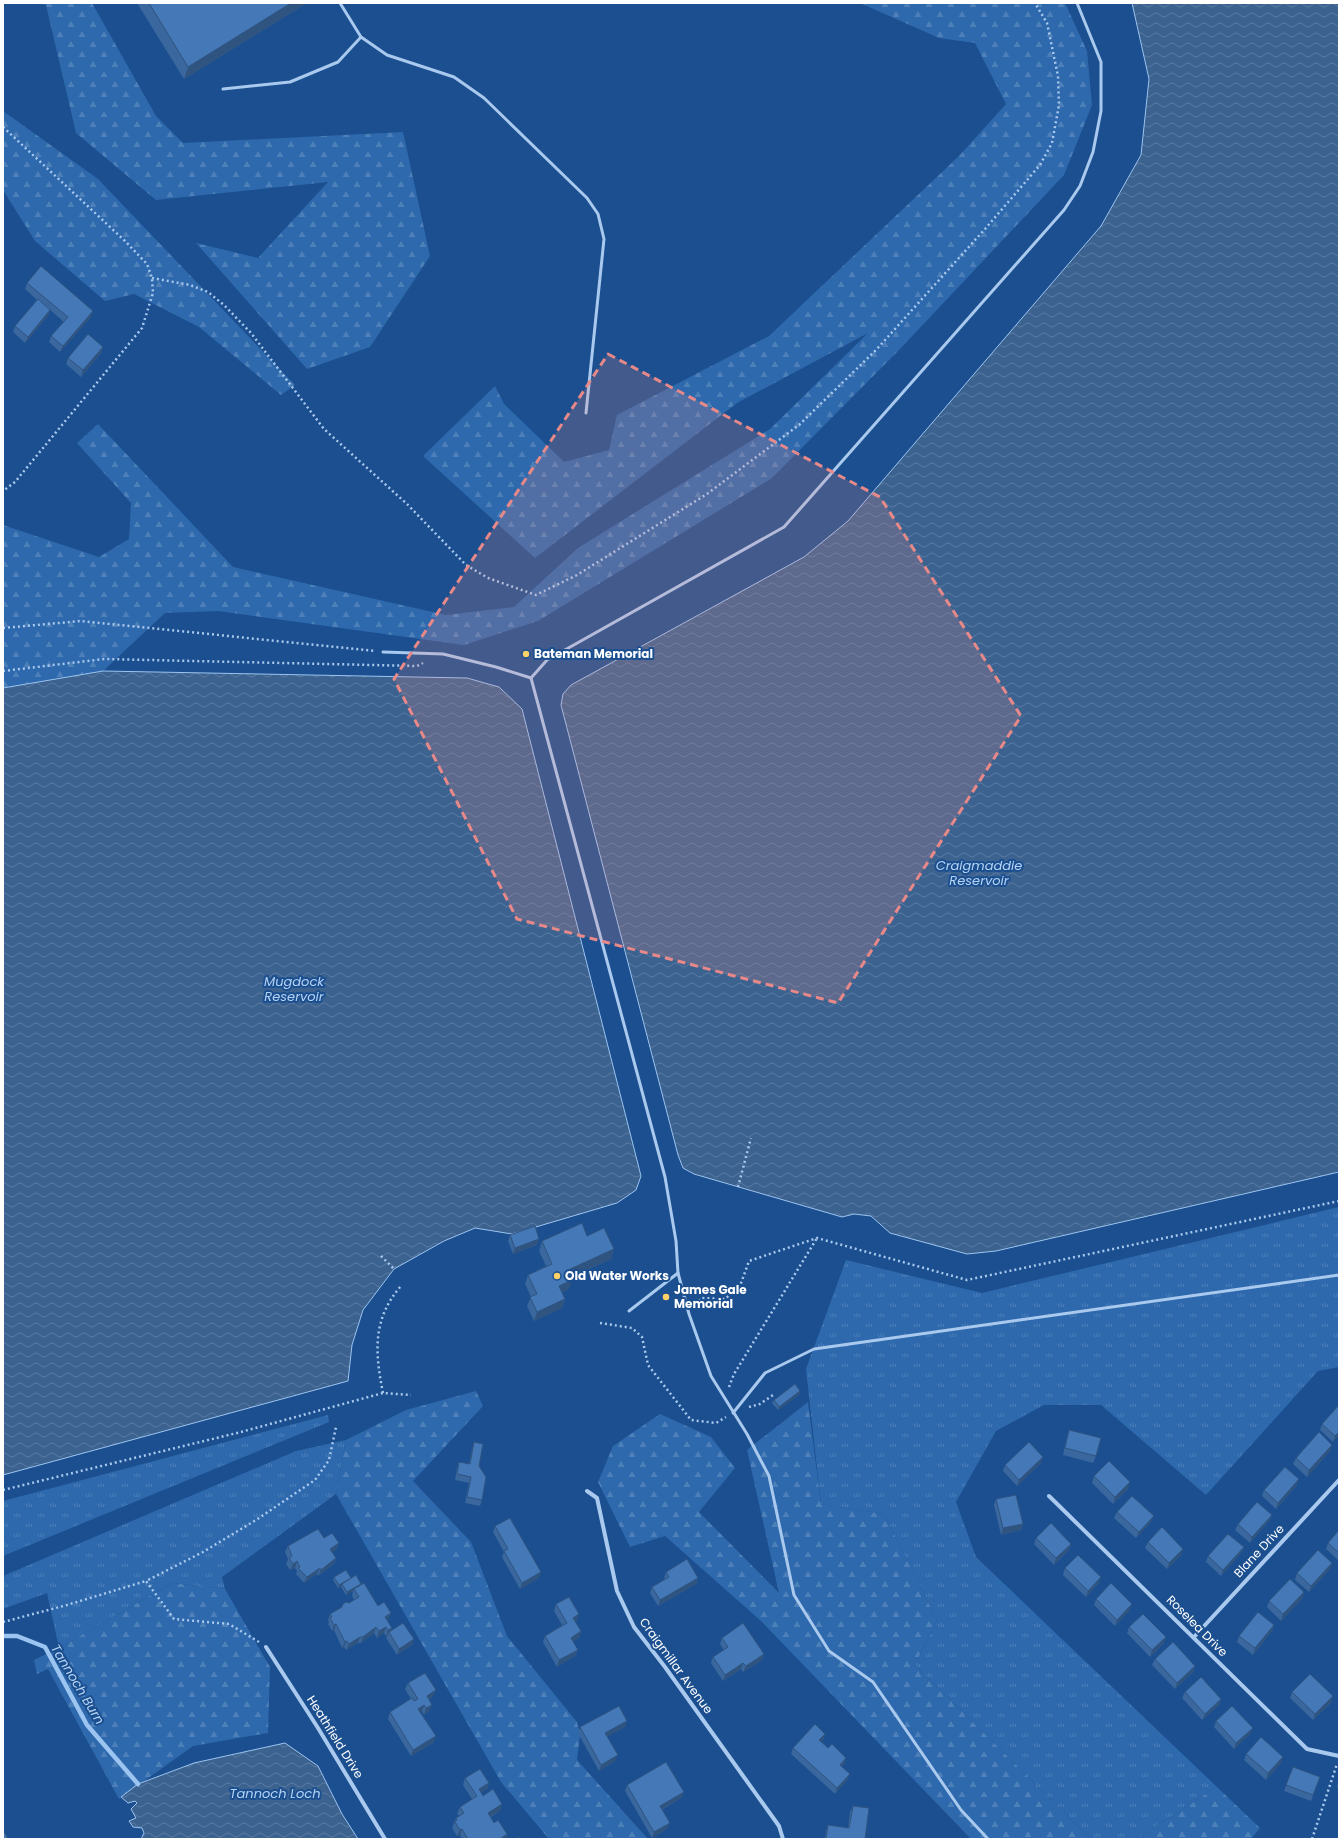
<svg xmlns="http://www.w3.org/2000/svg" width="1342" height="1842" font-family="Poppins,sans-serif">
<defs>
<pattern id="grass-tufts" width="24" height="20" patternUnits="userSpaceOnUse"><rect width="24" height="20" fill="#2e69ad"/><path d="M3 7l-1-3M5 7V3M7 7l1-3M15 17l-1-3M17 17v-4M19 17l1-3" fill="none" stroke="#4d80b9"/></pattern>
<pattern id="forest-firs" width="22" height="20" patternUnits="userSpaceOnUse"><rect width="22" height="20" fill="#2e69ad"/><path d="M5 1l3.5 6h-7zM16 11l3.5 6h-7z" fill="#4d80b9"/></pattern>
<pattern id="water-waves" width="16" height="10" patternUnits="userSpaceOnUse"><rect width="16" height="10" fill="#3c6290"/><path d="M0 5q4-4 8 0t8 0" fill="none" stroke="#597aa1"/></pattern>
</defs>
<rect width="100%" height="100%" fill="#1b4f8f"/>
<g fill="url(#grass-tufts)">
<path d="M1339,1207V1367L1318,1371L1206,1495L1101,1405H1044L996,1431L956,1502L976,1557L1217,1787L1136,1839H1091L915,1665L937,1620L884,1514L821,1504L806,1369L846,1260L982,1293Z"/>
<path d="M328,1415L329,1422L3,1556V1501Z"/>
<path d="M346,1440L336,1494L222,1577L225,1589L172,1583L59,1648L47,1593L3,1609V1576L296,1451Z"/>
</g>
<g fill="url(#forest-firs)">
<path d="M41,3H92L156,116L183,143L403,132L430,256L370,347L307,369L196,243L258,258L328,182L156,200L76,133L46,5Z"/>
<path d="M860,3H1065L1087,51L1092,105L1064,175L901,348L772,478L538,621L464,645L218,611L165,613L103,671L3,688V525L99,557L129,539L131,503L77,443L98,424L233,567L446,615L514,607L578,548L770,429L868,333L737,403L535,558L423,456L495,386L504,404L564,462L609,450L617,415L769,336L959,156L1006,104L975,43L939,38Z"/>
<path d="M3,111L98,179L295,385L281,395L199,327L134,294L105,301L35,241L3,190Z"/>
<path d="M476,1391L483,1406L413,1481L471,1542L507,1636L577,1722L580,1735L577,1760L648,1839H549L501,1782L336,1494L346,1440L406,1410Z"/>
<path d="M808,1402L821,1504L884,1514L937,1620L915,1665L1091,1839H971L761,1621L665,1536L630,1547L598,1482L613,1446L660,1414L711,1437L735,1468L699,1512L779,1593L747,1450Z"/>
<path d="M172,1583L225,1589L270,1667L268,1733L193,1746L119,1799L48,1669L37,1674L34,1660L59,1648Z"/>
<path d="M1217,1787L1260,1828L1251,1839H1136Z"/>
</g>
<g fill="url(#water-waves)" stroke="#9cc4f0">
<path d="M1132,3H1339V1172L996,1251L967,1254L890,1233L871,1216L854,1214L842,1217L694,1174L683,1168L678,1155L561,705L563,694L571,685L804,557L848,521L1101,226L1141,155L1149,79Z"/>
<path d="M103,671L467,678L499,687L522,709L641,1176L636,1190L617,1203L512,1234L475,1228L444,1241L394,1269L363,1310L352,1345L348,1381L3,1475V688Z"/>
<path d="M285,1743L318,1766L342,1814L358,1839H141L144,1833L142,1828L133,1827L129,1821L136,1818L131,1809L137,1803L135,1801L128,1803L121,1797L138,1784L194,1763Z"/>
</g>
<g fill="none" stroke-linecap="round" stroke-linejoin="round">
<path stroke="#9cc4f0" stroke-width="4.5" d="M3,1636H17L45,1647L87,1725L138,1784"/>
<g stroke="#a9c9ee" stroke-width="2.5" stroke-dasharray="2 3" stroke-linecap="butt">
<path d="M3,127L125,241L147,264L152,278L153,293L142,328L15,482L3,491"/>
<path d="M152,278L190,285L208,292L224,305L251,333L324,429L407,504L466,565L488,578L536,595L577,575L707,494L799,425L876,350L985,229L1040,165L1052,143L1059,105L1058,76L1047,23L1035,3"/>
<path d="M3,628L81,621L375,651"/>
<path d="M3,671L104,659L417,666L423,663"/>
<path d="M738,1187L751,1138"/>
<path d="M381,1256L394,1269"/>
<path d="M696,1305L701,1298L725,1299L740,1286L749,1261L817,1238L967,1280L1339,1201"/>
<path d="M600,1323L632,1328L642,1337L648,1365L691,1420L716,1423L726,1417"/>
<path d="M729,1387L734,1374L817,1238"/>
<path d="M383,1393C375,1353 372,1319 401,1286"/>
<path d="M749,1407L760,1404L773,1395"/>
<path d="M3,1490L241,1432L383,1393L411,1395"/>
<path d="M3,1622L67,1605L146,1581"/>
<path d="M259,1642L229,1624L174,1619L146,1581L203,1552L256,1520L315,1480L329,1460L336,1427"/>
<path d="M1312,1839L1337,1764"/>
</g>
<g stroke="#a9c9ee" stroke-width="3">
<path d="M340,3L361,37L387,55L454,77L484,98L587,198L598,214L604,239L586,413"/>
<path d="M223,89L290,82L338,62L361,37"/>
<path d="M383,652L443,654L496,667L531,678"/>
<path d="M629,1311L678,1273"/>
<path d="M733,1413L765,1373L814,1349L1339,1275"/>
<path d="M988,1839L961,1810L873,1682L829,1651L794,1595L769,1476L747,1434L711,1376L689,1314L678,1273L676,1241L665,1177L531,678L547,660L784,527L1064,210L1080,186L1093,152L1101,111V62L1077,3"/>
</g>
<g stroke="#a9c9ee" stroke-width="4">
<path d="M587,1491L597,1498L617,1591L634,1627L665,1667L779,1826L783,1839"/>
<path d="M1049,1496L1307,1749L1339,1756"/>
<path d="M1194,1637L1339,1480"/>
<path d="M266,1647L318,1728L385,1839"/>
</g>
</g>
<g fill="#3a679d">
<path d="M137,3H307L184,79Z"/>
<path d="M27,283L91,317L60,352L49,342L51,336L64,322L50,310L48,316L25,343L13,332L15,326L37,300L25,289Z"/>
<path d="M103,347L101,353L81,377L66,364L68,358Z"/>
<path d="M510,1235L537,1245L513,1254L508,1241Z"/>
<path d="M587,1236L614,1249L611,1259L571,1277L569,1289L562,1292L565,1299L562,1308L534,1321L527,1306L531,1297L525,1284L528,1275L546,1266L539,1251L542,1241Z"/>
<path d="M800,1391L799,1395L778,1410L772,1403L774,1400Z"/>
<path d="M1339,1405V1435L1333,1442L1320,1430L1322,1424Z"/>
<path d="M1069,1430L1096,1456L1093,1463L1063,1455L1067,1436Z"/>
<path d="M474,1442L479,1466L482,1500L480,1506L465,1503L469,1483L455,1480L457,1468L459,1462L469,1464L472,1449Z"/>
<path d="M1332,1445L1330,1451L1307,1477L1293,1464L1296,1458Z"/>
<path d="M1041,1463L1017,1486L1003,1471L1005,1465Z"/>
<path d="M1094,1476L1128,1489L1113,1504L1092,1483Z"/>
<path d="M1297,1485L1276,1509L1262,1496L1264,1490Z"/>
<path d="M996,1499L1023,1524L1021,1530L1001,1535L994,1505Z"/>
<path d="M1117,1512L1151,1522L1136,1538L1114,1518Z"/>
<path d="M1272,1515L1269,1521L1250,1543L1235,1530L1238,1524Z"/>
<path d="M495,1526L539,1578L520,1589L502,1557L504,1552L493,1532Z"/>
<path d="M1339,1530V1561L1326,1549L1328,1543Z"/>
<path d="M324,1538L339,1543L336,1550L332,1552L336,1558L334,1564L318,1576L317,1574L304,1583L296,1574L297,1571L295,1568L290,1570L286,1564L288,1559L285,1552L288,1546Z"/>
<path d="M1036,1538L1071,1544L1069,1550L1054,1565L1034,1544Z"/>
<path d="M1148,1542L1181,1555L1167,1569L1145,1548Z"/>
<path d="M1244,1547L1241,1553L1221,1576L1206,1562L1208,1556Z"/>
<path d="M1332,1563L1330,1569L1309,1592L1295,1580L1297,1573Z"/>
<path d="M1065,1568L1099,1583L1086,1597L1063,1575Z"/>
<path d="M666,1572L698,1578L696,1584L658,1606L650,1593L652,1587L665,1579L664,1578Z"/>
<path d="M334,1577L350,1579L361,1584L360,1585L378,1606L391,1613L388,1619L387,1620L392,1628L391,1631L414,1639L412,1645L397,1655L386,1638L387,1636H386L384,1633L377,1638L374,1633L361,1643H358L346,1650L344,1647L342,1648L334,1630L332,1631L328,1624L329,1622L328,1620L330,1614L341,1608L343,1604L349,1603L354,1600L352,1595L353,1591L346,1595L341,1587L342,1586L338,1588L333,1580Z"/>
<path d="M1304,1592L1302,1599L1281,1621L1267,1607L1269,1601Z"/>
<path d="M1096,1599L1130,1610L1115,1626L1094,1605Z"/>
<path d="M556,1604L577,1621L575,1622L581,1631L579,1638L573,1641L578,1650L575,1656L557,1667L543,1642L545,1636L562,1625L554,1611Z"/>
<path d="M1274,1625L1272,1631L1253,1655L1237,1642L1239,1636Z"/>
<path d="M1129,1627L1164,1643L1150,1657L1127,1633Z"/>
<path d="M722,1638L764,1654L762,1660L743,1672L741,1669L723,1681L711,1663L713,1657L724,1650L720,1644Z"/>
<path d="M1155,1659L1195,1666L1193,1672L1175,1689L1152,1665Z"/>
<path d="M408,1683L433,1697L429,1699V1711L424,1715L422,1711L420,1712L436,1736L433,1743L411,1756L388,1719L390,1712L411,1699L405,1689Z"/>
<path d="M1185,1692L1221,1699L1219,1705L1202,1720L1182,1698Z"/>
<path d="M1292,1692L1331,1703L1313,1720L1290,1698Z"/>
<path d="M1216,1721L1250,1734L1234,1749L1214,1727Z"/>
<path d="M580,1727H625L607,1736L615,1761L599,1771L578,1733Z"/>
<path d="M825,1734L823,1740L821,1741L828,1748L846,1758L844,1764L841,1767L850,1774L847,1780L835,1794L791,1754L793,1748Z"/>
<path d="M1246,1754L1281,1763L1266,1780L1244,1760Z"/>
<path d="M1293,1767L1320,1777L1311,1801L1284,1791Z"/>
<path d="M465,1778L489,1783L487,1789L481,1792L483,1796L502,1804L500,1811L491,1817L494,1823L507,1834L506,1839H462L460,1835L457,1836L452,1828L456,1818L459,1816L457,1813L460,1807L472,1799L463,1785Z"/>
<path d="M1339,1781V1792L1337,1786Z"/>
<path d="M627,1785L684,1792L681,1798L662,1810L667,1829L652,1838L625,1791Z"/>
<path d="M853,1806L865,1839H825L826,1831L828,1825L848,1828L850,1812Z"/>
</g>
<g fill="#305480">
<path d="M291,3H307L184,79L188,67Z"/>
<path d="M50,310L48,316L25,343L28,337Z"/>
<path d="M93,311L91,317L60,352L63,346Z"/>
<path d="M103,347L101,353L81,377L83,370Z"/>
<path d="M539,1239L537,1245L513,1254L515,1248Z"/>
<path d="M614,1249L611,1259L565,1279L568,1270Z"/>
<path d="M572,1280L569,1289L556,1295L559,1286Z"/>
<path d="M565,1299L562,1308L534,1321L537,1312Z"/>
<path d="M800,1391L799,1395L778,1410L779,1407Z"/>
<path d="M1339,1432V1435L1333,1442L1335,1436Z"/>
<path d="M1332,1445L1330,1451L1307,1477L1309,1470Z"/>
<path d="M1043,1457L1041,1463L1017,1486L1019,1480Z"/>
<path d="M1299,1479L1297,1485L1276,1509L1278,1503Z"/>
<path d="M1130,1482L1128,1489L1113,1504L1115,1497Z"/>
<path d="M1272,1515L1269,1521L1250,1543L1252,1537Z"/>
<path d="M1154,1516L1151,1522L1136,1538L1139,1532Z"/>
<path d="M1023,1524L1021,1530L1001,1535L1003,1528Z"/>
<path d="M339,1543L336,1550L328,1555L330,1549Z"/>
<path d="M1071,1544L1069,1550L1054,1565L1056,1558Z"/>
<path d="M1244,1547L1241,1553L1221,1576L1223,1570Z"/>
<path d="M1183,1549L1181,1555L1167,1569L1169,1563Z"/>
<path d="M336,1558L334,1564L318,1576L321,1570Z"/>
<path d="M297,1561L295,1568L290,1570L293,1564Z"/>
<path d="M1332,1563L1330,1569L1309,1592L1311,1586Z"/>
<path d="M320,1568L317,1574L304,1583L307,1577Z"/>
<path d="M541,1572L539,1578L520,1589L522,1583Z"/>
<path d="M1101,1577L1099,1583L1086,1597L1088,1591Z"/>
<path d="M351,1578L349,1581L342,1584V1586L338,1588L339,1585Z"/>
<path d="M698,1578L696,1584L658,1606L660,1600Z"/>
<path d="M361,1584L360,1587L354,1589L353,1591L346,1595L347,1592Z"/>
<path d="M1304,1592L1302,1599L1281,1621L1283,1614Z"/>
<path d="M1132,1604L1130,1610L1115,1626L1117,1620Z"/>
<path d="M391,1613L388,1619L383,1623L385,1617Z"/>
<path d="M579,1614L577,1621L571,1624L573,1618Z"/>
<path d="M336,1624L334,1630L332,1631L334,1625Z"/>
<path d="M1274,1625L1272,1631L1253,1655L1255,1648Z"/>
<path d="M376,1627L374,1633L361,1643L363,1637Z"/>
<path d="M386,1627L384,1633L377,1638L379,1631Z"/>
<path d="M392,1628L390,1634L389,1632L387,1636H386L388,1630Z"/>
<path d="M581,1631L579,1638L568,1644L571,1638Z"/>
<path d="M360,1637L358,1643L346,1650L349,1644Z"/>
<path d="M1166,1637L1164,1643L1150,1657L1152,1650Z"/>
<path d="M414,1639L412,1645L397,1655L399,1649Z"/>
<path d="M347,1641L344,1647L342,1648L345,1642Z"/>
<path d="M578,1650L575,1656L557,1667L559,1660Z"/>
<path d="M764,1654L762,1660L743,1672L746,1666Z"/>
<path d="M743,1663L741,1669L723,1681L725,1675Z"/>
<path d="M1195,1666L1193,1672L1175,1689L1177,1683Z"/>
<path d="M436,1690L433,1697L424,1702L427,1696Z"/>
<path d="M1333,1696L1331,1703L1313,1720L1315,1714Z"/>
<path d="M1221,1699L1219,1705L1202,1720L1205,1714Z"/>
<path d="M424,1705L422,1711L416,1715L418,1709Z"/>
<path d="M432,1705L429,1711L424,1715L426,1708Z"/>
<path d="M627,1721L625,1727L603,1739L605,1733Z"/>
<path d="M1253,1728L1250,1734L1234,1749L1236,1743Z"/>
<path d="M825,1734L823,1740L817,1746L819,1740Z"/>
<path d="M436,1736L433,1743L411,1756L413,1750Z"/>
<path d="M618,1755L615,1761L599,1771L601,1765Z"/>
<path d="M1283,1757L1281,1763L1266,1780L1268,1773Z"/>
<path d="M846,1758L844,1764L837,1771L840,1765Z"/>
<path d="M850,1774L847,1780L835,1794L837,1788Z"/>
<path d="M489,1783L487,1789L477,1795L479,1789Z"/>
<path d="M684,1792L681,1798L658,1812L660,1806Z"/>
<path d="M502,1804L500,1811L486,1819L488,1813Z"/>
<path d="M670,1823L667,1829L652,1838L654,1832Z"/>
<path d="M462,1829L460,1835L457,1836L460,1830Z"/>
<path d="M507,1834L506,1839H500Z"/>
</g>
<g fill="#4478b7" stroke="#305480">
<path d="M149,3H291L188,67Z"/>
<path d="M41,266L93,311L63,346L51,336L68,317L27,283Z"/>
<path d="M38,299L50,310L28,337L15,326Z"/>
<path d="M88,334L103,347L83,370L68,358Z"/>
<path d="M582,1223L587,1236L604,1228L614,1249L568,1270L572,1280L559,1286L565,1299L537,1312L530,1297L537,1294L528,1275L552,1264L542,1241Z"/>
<path d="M535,1226L539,1239L515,1248L510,1235Z"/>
<path d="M795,1384L800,1391L779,1407L774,1400Z"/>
<path d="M1339,1405V1432L1335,1436L1322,1424Z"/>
<path d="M1069,1430L1101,1438L1096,1456L1065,1448Z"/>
<path d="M1319,1432L1332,1445L1309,1470L1296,1458Z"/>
<path d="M474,1442L483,1444L479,1466L486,1477L482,1500L467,1497L471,1477L457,1474L459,1462L470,1464Z"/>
<path d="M1029,1442L1043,1457L1019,1480L1005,1465Z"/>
<path d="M1109,1461L1130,1482L1115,1497L1094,1476Z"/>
<path d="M1285,1467L1299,1479L1278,1503L1264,1490Z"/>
<path d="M1016,1495L1023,1524L1003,1528L996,1499Z"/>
<path d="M1132,1496L1154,1516L1139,1532L1117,1512Z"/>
<path d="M1257,1502L1272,1515L1252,1537L1238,1524Z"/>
<path d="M510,1518L541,1572L522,1583L504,1551L508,1549L495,1526Z"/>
<path d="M1051,1523L1071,1544L1056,1558L1036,1538Z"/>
<path d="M1162,1527L1183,1549L1169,1563L1148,1542Z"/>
<path d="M318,1529L324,1538L332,1533L339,1543L330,1549L336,1558L321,1570L320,1568L307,1577L298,1568L300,1567L297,1561L293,1564L289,1558L292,1556L288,1546Z"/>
<path d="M1339,1530V1553L1328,1543Z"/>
<path d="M1228,1534L1244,1547L1223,1570L1208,1556Z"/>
<path d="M1318,1550L1332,1563L1311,1586L1297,1573Z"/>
<path d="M1078,1555L1101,1577L1088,1591L1065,1568Z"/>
<path d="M687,1559L698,1578L660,1600L652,1587L669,1577L666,1572Z"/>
<path d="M346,1570L351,1578L339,1585L334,1577Z"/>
<path d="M356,1575L361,1584L347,1592L342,1584Z"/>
<path d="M1290,1579L1304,1592L1283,1614L1269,1601Z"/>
<path d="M364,1583L378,1606L384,1602L391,1613L385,1617L392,1628L388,1630L386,1627L379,1631L376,1627L363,1637H360L349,1644L347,1641L345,1642L336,1624L334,1625L330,1618L332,1617L330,1614L342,1607L343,1604L346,1602L349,1603L359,1597L354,1589Z"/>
<path d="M1111,1583L1132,1604L1117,1620L1096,1599Z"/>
<path d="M569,1597L579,1614L573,1618L581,1631L571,1638L578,1650L559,1660L545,1636L567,1623L556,1604Z"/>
<path d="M1258,1612L1274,1625L1255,1648L1239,1636Z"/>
<path d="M1143,1614L1166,1637L1152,1650L1129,1627Z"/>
<path d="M403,1623L414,1639L399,1649L389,1632Z"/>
<path d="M743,1623L764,1654L746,1666L743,1663L725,1675L713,1657L728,1647L722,1638Z"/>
<path d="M1173,1642L1195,1666L1177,1683L1155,1659Z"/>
<path d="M425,1673L436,1690L427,1696L432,1705L426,1708L424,1705L418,1709L436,1736L413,1750L390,1712L412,1698L414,1701L418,1699L408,1683Z"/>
<path d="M1310,1674L1333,1696L1315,1714L1292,1692Z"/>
<path d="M1201,1677L1221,1699L1205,1714L1185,1692Z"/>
<path d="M619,1706L627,1721L605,1733L618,1755L601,1765L580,1727Z"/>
<path d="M1232,1706L1253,1728L1236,1743L1216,1721Z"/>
<path d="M815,1724L825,1734L819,1740L828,1748L832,1744L846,1758L840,1765L850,1774L837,1788L793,1748Z"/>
<path d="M1261,1737L1283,1757L1268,1773L1246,1754Z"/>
<path d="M666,1762L684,1792L660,1806L670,1823L654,1832L627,1785Z"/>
<path d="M1293,1767L1320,1777L1313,1795L1286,1785Z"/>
<path d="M480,1769L489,1783L479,1789L483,1796L493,1789L502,1804L488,1813L494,1823L498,1820L507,1834L500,1839H468L462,1829L460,1830L455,1822L457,1820L456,1818L464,1813L460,1807L477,1796L465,1778Z"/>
<path d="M853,1806L869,1808L865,1839H826L828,1825L849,1828Z"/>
<path d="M3,1830L8,1839H3Z"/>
<path d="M519,1837L520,1839H515Z"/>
</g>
<path fill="#e88989" fill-opacity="0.2" stroke="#e88989" stroke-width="3" stroke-dasharray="8 5" stroke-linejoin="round" d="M608,354L880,497L1021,716L838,1003L517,919L394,679Z"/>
<g fill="#ffd166" stroke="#1b4f8f" stroke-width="1.5">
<circle cx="526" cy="654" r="4"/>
<circle cx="557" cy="1276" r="4"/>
<circle cx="666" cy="1297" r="4"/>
</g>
<g text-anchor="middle" stroke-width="4" stroke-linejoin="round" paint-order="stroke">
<g font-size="12" font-weight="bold" fill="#fff" stroke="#1b4f8f" text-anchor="start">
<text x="534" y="658">Bateman Memorial</text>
<text x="565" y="1280">Old Water Works</text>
<text x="674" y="1294">James Gale<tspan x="674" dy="14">Memorial</tspan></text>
</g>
<g font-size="12" fill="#fff" stroke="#1b4f8f">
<text transform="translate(1259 1551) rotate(-47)" y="4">Blane Drive</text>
<text transform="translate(1197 1626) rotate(45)" y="4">Roselea Drive</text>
<text transform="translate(676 1666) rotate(54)" y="4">Craigmillar Avenue</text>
<text transform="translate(335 1737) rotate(58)" y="4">Heathfield Drive</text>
</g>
<g font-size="13" font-style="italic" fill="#b5d3f5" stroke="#1b4f8f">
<text x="979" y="870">Craigmaddie<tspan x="979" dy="15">Reservoir</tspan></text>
<text x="294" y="986">Mugdock<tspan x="294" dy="15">Reservoir</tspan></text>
<text transform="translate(78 1684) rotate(59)" y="5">Tannoch Burn</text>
<text x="275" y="1798">Tannoch Loch</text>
</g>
</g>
<rect width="1342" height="1842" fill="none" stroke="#ffffff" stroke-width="8"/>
</svg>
